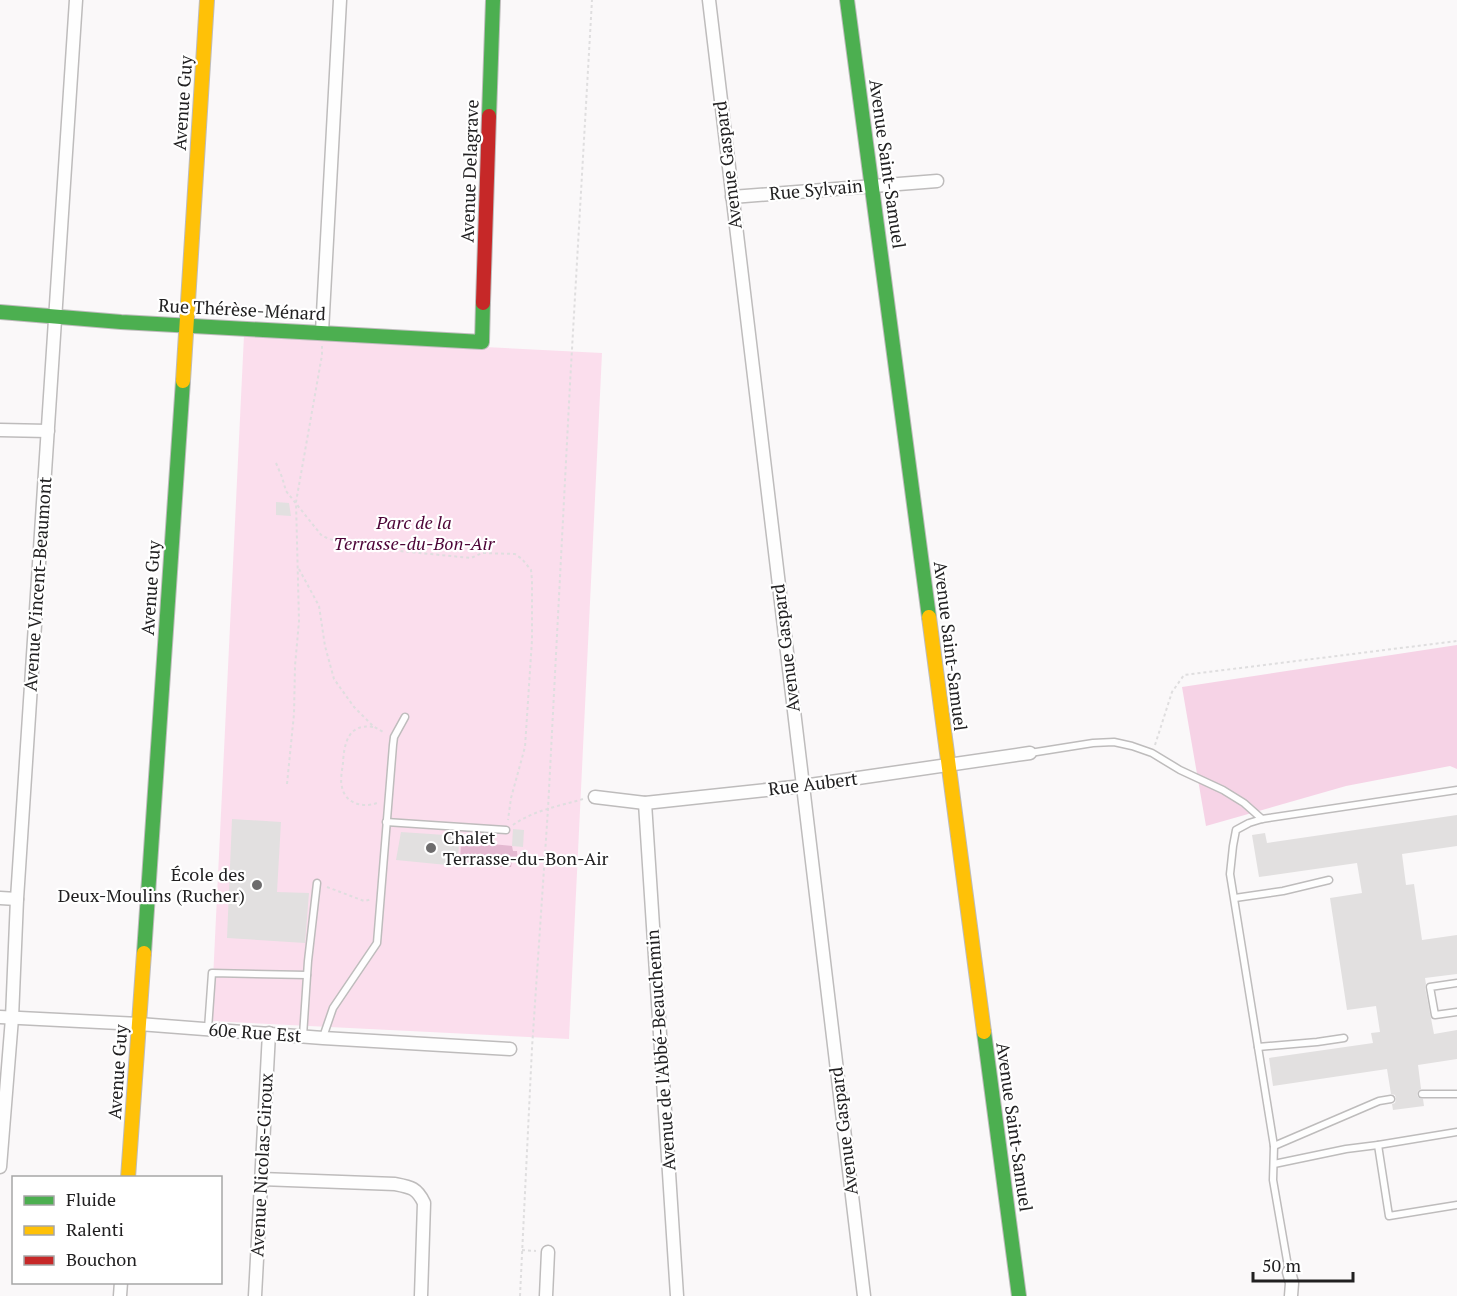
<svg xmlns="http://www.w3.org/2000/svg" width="1457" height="1296" font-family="'PT Serif',serif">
<rect width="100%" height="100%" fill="#faf8f9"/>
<path fill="#fbdeed" d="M244,335L602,353L569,1039L211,1021Z"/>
<path fill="#f6d3e6" d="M1457,645V769L1450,766L1346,786L1206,826L1182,687Z"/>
<path fill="#e4b9d1" d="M461,841L512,846L513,851H517L518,861H512L511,867L460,865Z"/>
<g fill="#e2e0e0">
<path d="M276,502L289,503L291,516L276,515Z"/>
<path d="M1457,815V846L1402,854L1406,885L1414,884L1422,940L1457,935V974L1425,978L1426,984L1425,987L1434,1034L1457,1030V1059L1418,1065L1421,1089L1418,1091L1417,1095L1419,1098L1423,1099L1424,1106L1393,1110L1392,1104L1395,1103L1396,1099L1395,1095L1391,1094L1387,1069L1273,1086L1269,1058L1373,1043L1371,1033L1380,1032L1376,1006L1347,1010L1330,898L1362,893L1357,863L1259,877L1252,835L1265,833L1267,843Z"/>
<path d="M232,819L281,822L277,892L309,893L305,943L227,938Z"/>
<path d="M513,829L524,830L523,847L512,846Z"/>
<path d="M401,832L460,836L457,866L396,860Z"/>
</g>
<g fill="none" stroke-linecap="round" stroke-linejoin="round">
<g stroke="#bebcbc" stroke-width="9">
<g id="lane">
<path d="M1030,753L1093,743L1114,742L1132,746L1152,753L1180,770L1223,790L1244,803L1262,819"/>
<path d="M386,822L506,830"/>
<path d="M1235,898L1283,891L1329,880"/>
<path d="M1457,983L1430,987L1435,1015L1457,1012"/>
<path d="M208,1029L212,973L307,975"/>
<path d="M303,1036L308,961L317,883"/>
<path d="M323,1037L333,1008L377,943L393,745L394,737L405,717"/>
<path d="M1258,1047L1317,1042L1344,1038"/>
<path d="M1422,1094H1457"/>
<path d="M1378,1145L1389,1216L1457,1205"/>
<path d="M1274,1146L1379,1101L1391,1099"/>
<path d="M1274,1164L1346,1149L1378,1145L1457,1132"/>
<path d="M1289,1272L1273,1180L1274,1146L1230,874L1233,846L1236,830L1249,823L1262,819L1457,790"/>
</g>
</g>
<g stroke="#bebcbc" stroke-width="15">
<g id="street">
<path d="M709,0L864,1296"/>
<path d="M732,197L937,181"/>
<path d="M322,332L340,0"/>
<path d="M0,430L48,431"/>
<path d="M595,797L645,803L803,786L1030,753"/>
<path d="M645,803L677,1296"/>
<path d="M0,898L17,899"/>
<path d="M0,1017L139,1024L323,1038L510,1049"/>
<path d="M0,1167L12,1018L17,899L76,0"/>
<path d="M261,1179L395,1184C411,1187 417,1188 424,1203L421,1296"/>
<path d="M1289,1272L1292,1283L1291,1296"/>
<path d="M120,1296L121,1282"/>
<path d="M255,1296L269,1033"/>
<path d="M546,1296L548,1252"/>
</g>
</g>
<g stroke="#bebcbc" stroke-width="16">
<g id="fast">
<path d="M847,0L929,617"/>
<path d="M489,116L493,0"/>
<path d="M0,312L121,322L482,342L483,303"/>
<path d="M144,953L183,381"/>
<path d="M984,1032L1019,1296"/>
</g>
</g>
<g stroke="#bebcbc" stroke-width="16">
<g id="slow">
<path d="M183,381L207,0"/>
<path d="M929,617L984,1032"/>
<path d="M128,1178L144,953"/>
</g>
</g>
<g stroke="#bebcbc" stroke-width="16">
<path id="jam" d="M483,303L489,116"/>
</g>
<g stroke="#dfdedf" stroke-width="2" stroke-dasharray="3 3" stroke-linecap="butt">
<path d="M276,463L282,477L286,491L322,536L348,546L471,558L482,553L515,554L522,559L531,570L532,580V640L525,747L511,798L508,820"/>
<path d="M299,569L319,606L325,646L334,679L354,707L373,726L385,733"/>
<path d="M373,727C348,723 344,744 343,763C342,771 340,780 342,787C345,804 365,809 379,802"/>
<path d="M1155,745L1172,692L1184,675L1457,641"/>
<path d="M287,784L294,714L295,666L299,621L296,502L322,355V346"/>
<path d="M513,825C534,810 560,806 583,799"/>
<path d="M327,887L364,901L372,899"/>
<path d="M522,1250L536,1251"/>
<path d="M520,1296L532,1048L548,809L570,384L592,0"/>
</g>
<use href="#lane" stroke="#fefefe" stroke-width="6"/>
<use href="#street" stroke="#fefefe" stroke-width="12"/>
<use href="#fast" stroke="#4caf50" stroke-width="14"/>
<use href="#slow" stroke="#ffc107" stroke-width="14"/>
<use href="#jam" stroke="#c62828" stroke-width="14"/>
</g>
<g fill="#6d6c6d" stroke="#fff" stroke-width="2">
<circle cx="431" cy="848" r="6"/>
<circle cx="257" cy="885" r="6"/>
</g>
<g text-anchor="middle" stroke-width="4.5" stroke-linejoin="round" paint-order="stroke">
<g font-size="18" fill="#212021" stroke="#fff">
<text transform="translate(183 103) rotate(-86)" y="6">Avenue Guy</text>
<text transform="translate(887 164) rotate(82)" y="6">Avenue Saint-Samuel</text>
<text transform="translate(728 165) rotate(-97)" y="6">Avenue Gaspard</text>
<text transform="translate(470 171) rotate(-88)" y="6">Avenue Delagrave</text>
<text transform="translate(816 190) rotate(-5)" y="6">Rue Sylvain</text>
<text transform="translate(242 310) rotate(3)" y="6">Rue Thérèse-Ménard</text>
<text transform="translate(38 584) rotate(-86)" y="6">Avenue Vincent-Beaumont</text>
<text transform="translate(151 588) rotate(-86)" y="6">Avenue Guy</text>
<text transform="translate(950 646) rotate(83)" y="6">Avenue Saint-Samuel</text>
<text transform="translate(786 648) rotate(-97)" y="6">Avenue Gaspard</text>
<text transform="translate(813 784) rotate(-7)" y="6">Rue Aubert</text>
<text transform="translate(255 1033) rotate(4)" y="6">60e Rue Est</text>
<text transform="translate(661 1050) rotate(-94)" y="6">Avenue de l'Abbé-Beauchemin</text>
<text transform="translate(118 1072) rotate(-86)" y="6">Avenue Guy</text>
<text transform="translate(1014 1127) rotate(82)" y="6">Avenue Saint-Samuel</text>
<text transform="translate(844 1131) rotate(-97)" y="6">Avenue Gaspard</text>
<text transform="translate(262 1165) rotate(-87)" y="6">Avenue Nicolas-Giroux</text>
</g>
<g font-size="18" font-style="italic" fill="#4d0437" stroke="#fff">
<text x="414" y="529">Parc de la<tspan x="414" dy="21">Terrasse-du-Bon-Air</tspan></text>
</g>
<g font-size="18" fill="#212021" stroke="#fff" text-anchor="start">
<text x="443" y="844">Chalet<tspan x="443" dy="21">Terrasse-du-Bon-Air</tspan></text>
<text x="245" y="881" text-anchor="end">École des<tspan x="245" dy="21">Deux-Moulins (Rucher)</tspan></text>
</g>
</g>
<rect x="12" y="1176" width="210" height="108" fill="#ffffff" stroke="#a6a6a6" stroke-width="1.5"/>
<rect x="24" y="1196" width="30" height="9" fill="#4caf50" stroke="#a6a6a6" stroke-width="1.5"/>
<text x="66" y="1206" font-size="18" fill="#212021">Fluide</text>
<rect x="24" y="1226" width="30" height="9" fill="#ffc107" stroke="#a6a6a6" stroke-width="1.5"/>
<text x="66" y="1236" font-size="18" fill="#212021">Ralenti</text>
<rect x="24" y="1256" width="30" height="9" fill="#c62828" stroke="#a6a6a6" stroke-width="1.5"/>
<text x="66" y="1266" font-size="18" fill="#212021">Bouchon</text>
<path d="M1253 1272v9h100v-9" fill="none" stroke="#212021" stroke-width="3"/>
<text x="1262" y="1272" font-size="18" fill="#212021" stroke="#ffffff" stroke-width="4.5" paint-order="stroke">50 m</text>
</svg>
